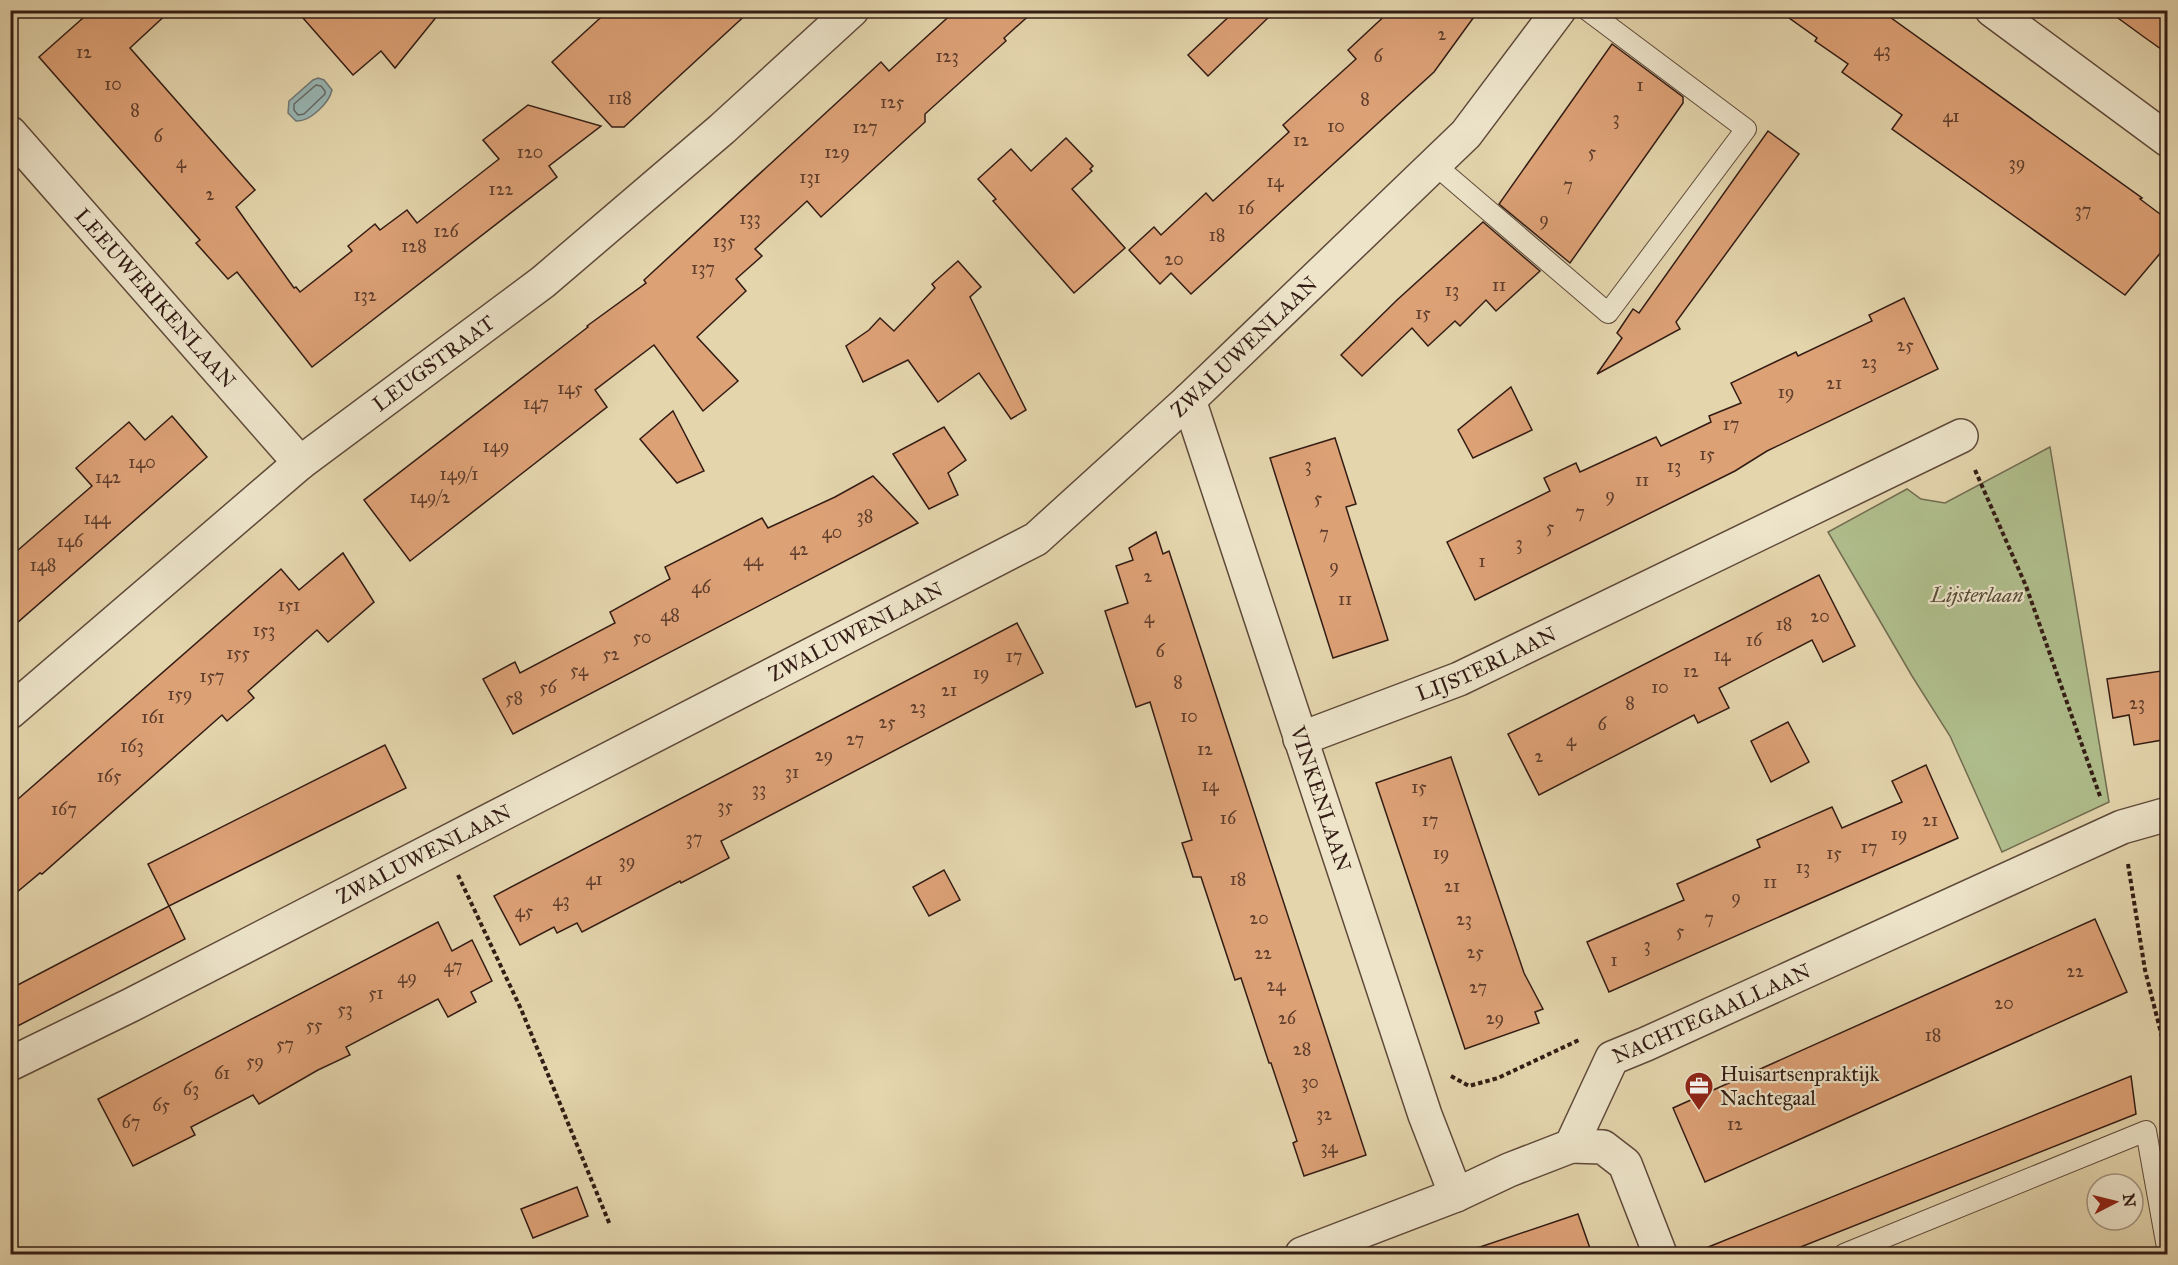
<svg xmlns="http://www.w3.org/2000/svg" width="2178" height="1265" font-family="'IM FELL Great Primer',serif">
<rect width="100%" height="100%" fill="#e4d5ad"/>
<filter id="stains"><feTurbulence type="fractalNoise" baseFrequency=".00333" numOctaves="4"/><feColorMatrix values="0 0 0 0 .2 0 0 0 0 .09 0 0 0 0 .02 0 0 0 .5 -.17"/></filter>
<radialGradient id="worn" r=".72"><stop offset=".6" stop-color="#630" stop-opacity="0"/><stop offset="1" stop-color="#630" stop-opacity=".3"/></radialGradient>
<path fill="#b0be8d" stroke="#726d50" stroke-width="1.5" d="M2050,447L2109,802L2002,852L1950,736L1912,676L1828,532L1907,489L1921,499L1945,503Z"/>
<path fill="#98b6b4" stroke="#707874" stroke-width="1.5" d="M318,78L324,80L332,90C329,103 310,122 296,121L288,113L289,101L313,80Z"/>
<g fill="none" stroke-linecap="round" stroke-linejoin="round">
<path stroke="#666964" stroke-width="1.5" d="M316,85L321,86L325,91V94L304,114L298,115L294,110V104Z"/>
</g>
<g fill="#dda176" stroke="#331c14" stroke-width="1.5">
<path d="M92,10H171L130,48L255,190L236,207L294,288L296,287L300,292L352,251L348,246L375,224L380,230L407,210L417,223L499,159L483,140L528,105L601,126L549,166L557,177L312,367L237,272L228,279L196,243L200,240L39,57Z"/>
<path d="M296,10H442L395,68L381,51L353,75Z"/>
<path d="M609,10H751L624,127H612L552,62Z"/>
<path d="M956,10H1035L1004,38L1006,41L925,114V122L821,217L807,201L755,249L762,256L736,279L746,291L697,337L738,381L703,411L654,345L595,390L607,407L410,561L364,500L588,327L587,326L646,283L644,280L881,62L889,71Z"/>
<path d="M1236,10H1269L1272,14L1208,76L1188,55Z"/>
<path d="M1391,10H1479L1434,72L1191,294L1171,273L1160,284L1129,250L1154,227L1161,235L1206,193L1213,201L1289,132L1283,125L1356,59L1348,50Z"/>
<path d="M1778,10H1880L2142,198L2140,199L2168,220V244L2125,295L1892,129L1902,115L1842,72L1848,64L1815,41L1817,38Z"/>
<path d="M2107,10H2168V54L2144,37Z"/>
<path d="M1612,44L1683,97V103L1570,263L1499,204Z"/>
<path d="M1768,131L1799,154L1676,322L1680,329L1597,374L1622,338L1617,333L1633,309L1639,313Z"/>
<path d="M1066,138L1093,166L1090,169L1092,171L1072,189L1125,248L1074,293L993,201L996,199L978,179L1011,149L1031,171Z"/>
<path d="M1483,222L1540,271L1496,311L1486,300L1460,326L1455,321L1428,346L1412,328L1362,376L1341,355L1397,300Z"/>
<path d="M958,261L981,287L970,297L1026,410L1011,419L979,373L938,402L908,360L863,382L846,346L869,330L880,318L894,331L935,288L932,284Z"/>
<path d="M1904,298L1938,369L1767,451L1735,471L1475,600L1447,542L1550,491L1544,478L1576,463L1580,472L1656,437L1661,446L1711,422L1709,416L1741,403L1731,383L1796,352L1798,356L1872,321L1869,315Z"/>
<path d="M1511,387L1532,430L1473,458L1458,430Z"/>
<path d="M673,411L704,471L677,483L640,439Z"/>
<path d="M172,416L207,457L10,629V557L92,486L76,468L129,422L145,440Z"/>
<path d="M944,427L966,460L948,473L958,495L929,509L893,454Z"/>
<path d="M1335,438L1356,504L1346,507L1388,640L1333,658L1270,458Z"/>
<path d="M873,476L918,523L513,734L483,679L515,662L520,673L615,623L610,612L670,579L665,567L762,518L768,528L835,497Z"/>
<path d="M1156,532L1163,554L1169,551L1366,1155L1304,1176L1293,1143L1297,1141L1271,1063H1269L1241,978L1235,980L1201,877H1193L1188,861L1182,843L1192,840L1150,702L1136,707L1105,611L1128,603L1116,566L1133,560L1129,548Z"/>
<path d="M343,553L374,602L328,642L317,630L248,691L254,698L227,721L222,715L42,874L40,873L10,898V806L281,569L299,590Z"/>
<path d="M1819,575L1855,646L1823,662L1812,640L1719,688L1729,708L1698,723L1694,715L1539,795L1508,734Z"/>
<path d="M1017,623L1043,673L721,841L729,858L681,883L680,881L582,932L577,923L557,933L554,927L520,945L494,896Z"/>
<path d="M2168,670V739L2134,745L2129,715L2113,718L2107,679Z"/>
<path d="M1788,722L1809,762L1771,782L1751,741Z"/>
<path d="M385,745L406,788L169,906L148,864Z"/>
<path d="M1451,757L1524,973L1543,1009L1535,1012L1539,1023L1465,1049L1376,783Z"/>
<path d="M1926,765L1958,838L1609,992L1587,942L1684,900L1677,884L1760,847L1757,840L1832,807L1842,828L1902,802L1892,781Z"/>
<path d="M944,870L960,900L929,916L913,887Z"/>
<path d="M169,906L185,939L10,1030V989Z"/>
<path d="M2095,919L2127,992L1705,1182L1673,1108Z"/>
<path d="M438,922L452,951L472,940L492,981L471,992L476,1002L448,1017L438,999L346,1047L350,1055L318,1070L259,1104L253,1095L191,1127L195,1135L133,1166L98,1099Z"/>
<path d="M2131,1076L2136,1114L1783,1254H1691Z"/>
<path d="M577,1187L588,1216L533,1238L521,1209Z"/>
<path d="M1578,1214L1592,1254H1475L1474,1249Z"/>
</g>
<g fill="none" stroke-linecap="round" stroke-linejoin="round">
<g stroke="#5f4a3a" stroke-width="22">
<g id="lane">
<path d="M1434,164L1608,313L1746,129L1587,10"/>
<path d="M1844,1254L2146,1131L2168,1253"/>
</g>
</g>
<g stroke="#5f4a3a" stroke-width="36">
<g id="street">
<path d="M1992,10L2168,140"/>
<path id="s1" d="M10,133L300,463"/>
<path id="s2" d="M1189,400L1425,1115L1456,1195"/>
<path id="s3" d="M10,712L300,463L543,282L722,129L852,10"/>
<path id="s4" d="M1300,739L1459,679L1961,436"/>
<path id="s5" d="M10,1064L131,1005L1036,539L1189,400L1466,134L1559,10"/>
<path d="M1571,1146L1603,1147L1625,1164L1660,1254"/>
<path id="s6" d="M1302,1254L1456,1195L1509,1170L1571,1146L1612,1058L1646,1044L2122,827L2168,814"/>
</g>
</g>
<g stroke="#331c14" stroke-width="4" stroke-dasharray="4.5 3" stroke-linecap="butt">
<path d="M1975,470L2026,586L2101,799"/>
<path d="M2128,864L2145,970L2163,1041L2168,1069"/>
<path d="M458,875L521,1009L610,1225"/>
<path d="M1451,1076L1469,1086L1498,1078L1579,1040"/>
</g>
<use href="#lane" stroke="#ede4ca" stroke-width="20"/>
<use href="#street" stroke="#ede4ca" stroke-width="33"/>
</g>
<defs>
<g id="office-pin" transform="scale(1.5)"><path d="M0 17L-7.5 6A9.5 9.5 0 1 1 7.5 6Z" fill="#8f2418" stroke="#ede4ca"/><path d="M-6-3h4V-5.5h4V-3h4V5H-6ZM-1-4.5V-3h2v-1.5ZM-6 0V1H6V0Z" fill="#fff"/></g>
</defs>
<g fill-rule="evenodd">
<use href="#office-pin" x="1699" y="1086"/>
</g>
<g text-anchor="middle" stroke-width="4.5" stroke-linejoin="round" paint-order="stroke">
<g font-size="18" fill="#5e3d2c">
<text x="1442" y="40">2</text>
<text x="1882" y="56">43</text>
<text x="84" y="58">12</text>
<text x="947" y="62">123</text>
<text x="1378" y="62">6</text>
<text x="113" y="90">10</text>
<text x="1640" y="91">1</text>
<text x="620" y="104">118</text>
<text x="1365" y="105">8</text>
<text x="892" y="108">125</text>
<text x="135" y="116">8</text>
<text x="1951" y="122">41</text>
<text x="1616" y="124">3</text>
<text x="1336" y="132">10</text>
<text x="865" y="133">127</text>
<text x="158" y="142">6</text>
<text x="1301" y="146">12</text>
<text x="530" y="158">120</text>
<text x="837" y="158">129</text>
<text x="1592" y="158">5</text>
<text x="181" y="168">4</text>
<text x="2017" y="169">39</text>
<text x="810" y="183">131</text>
<text x="1275" y="187">14</text>
<text x="1568" y="191">7</text>
<text x="501" y="195">122</text>
<text x="210" y="200">2</text>
<text x="1246" y="214">16</text>
<text x="2083" y="216">37</text>
<text x="750" y="224">133</text>
<text x="1544" y="225">9</text>
<text x="446" y="237">126</text>
<text x="1217" y="241">18</text>
<text x="724" y="247">135</text>
<text x="414" y="252">128</text>
<text x="1174" y="265">20</text>
<text x="703" y="274">137</text>
<text x="1499" y="291">11</text>
<text x="1452" y="296">13</text>
<text x="365" y="301">132</text>
<text x="1423" y="319">15</text>
<text x="1905" y="351">25</text>
<text x="1869" y="368">23</text>
<text x="1834" y="389">21</text>
<text x="570" y="394">145</text>
<text x="1786" y="398">19</text>
<text x="536" y="409">147</text>
<text x="1731" y="430">17</text>
<text x="496" y="452">149</text>
<text x="1707" y="460">15</text>
<text x="142" y="468">140</text>
<text x="1308" y="471">3</text>
<text x="1674" y="472">13</text>
<text x="459" y="480">149/1</text>
<text x="108" y="483">142</text>
<text x="1642" y="486">11</text>
<text x="1610" y="501">9</text>
<text x="430" y="503">149/2</text>
<text x="1318" y="504">5</text>
<text x="1580" y="518">7</text>
<text x="865" y="522">38</text>
<text x="97" y="524">144</text>
<text x="1550" y="533">5</text>
<text x="832" y="538">40</text>
<text x="1324" y="539">7</text>
<text x="70" y="547">146</text>
<text x="1519" y="549">3</text>
<text x="799" y="555">42</text>
<text x="753" y="566">44</text>
<text x="1482" y="567">1</text>
<text x="43" y="571">148</text>
<text x="1334" y="572">9</text>
<text x="1148" y="582">2</text>
<text x="701" y="593">46</text>
<text x="1345" y="605">11</text>
<text x="289" y="611">151</text>
<text x="670" y="621">48</text>
<text x="1820" y="622">20</text>
<text x="1149" y="623">4</text>
<text x="1784" y="630">18</text>
<text x="264" y="636">153</text>
<text x="642" y="643">50</text>
<text x="1754" y="646">16</text>
<text x="1160" y="657">6</text>
<text x="238" y="659">155</text>
<text x="611" y="660">52</text>
<text x="1722" y="661">14</text>
<text x="1014" y="662">17</text>
<text x="579" y="676">54</text>
<text x="1691" y="677">12</text>
<text x="981" y="679">19</text>
<text x="212" y="682">157</text>
<text x="1178" y="688">8</text>
<text x="548" y="693">56</text>
<text x="1660" y="693">10</text>
<text x="949" y="696">21</text>
<text x="180" y="700">159</text>
<text x="514" y="704">58</text>
<text x="1630" y="709">8</text>
<text x="2137" y="709">23</text>
<text x="918" y="713">23</text>
<text x="1189" y="722">10</text>
<text x="153" y="723">161</text>
<text x="887" y="728">25</text>
<text x="1602" y="730">6</text>
<text x="855" y="745">27</text>
<text x="1571" y="746">4</text>
<text x="132" y="752">163</text>
<text x="1205" y="755">12</text>
<text x="824" y="761">29</text>
<text x="1539" y="762">2</text>
<text x="792" y="778">31</text>
<text x="109" y="782">165</text>
<text x="1210" y="791">14</text>
<text x="1419" y="793">15</text>
<text x="759" y="795">33</text>
<text x="725" y="812">35</text>
<text x="64" y="815">167</text>
<text x="1228" y="824">16</text>
<text x="1430" y="826">17</text>
<text x="1930" y="826">21</text>
<text x="1899" y="840">19</text>
<text x="694" y="844">37</text>
<text x="1869" y="853">17</text>
<text x="1441" y="859">19</text>
<text x="1834" y="859">15</text>
<text x="627" y="867">39</text>
<text x="1803" y="873">13</text>
<text x="594" y="885">41</text>
<text x="1238" y="885">18</text>
<text x="1770" y="888">11</text>
<text x="1452" y="892">21</text>
<text x="1736" y="903">9</text>
<text x="561" y="906">43</text>
<text x="524" y="917">45</text>
<text x="1259" y="924">20</text>
<text x="1709" y="924">7</text>
<text x="1464" y="925">23</text>
<text x="1680" y="937">5</text>
<text x="1647" y="951">3</text>
<text x="1475" y="958">25</text>
<text x="1263" y="959">22</text>
<text x="1614" y="966">1</text>
<text x="453" y="972">47</text>
<text x="2075" y="977">22</text>
<text x="407" y="983">49</text>
<text x="1276" y="991">24</text>
<text x="1478" y="993">27</text>
<text x="376" y="999">51</text>
<text x="2004" y="1009">20</text>
<text x="345" y="1015">53</text>
<text x="1287" y="1024">26</text>
<text x="1495" y="1024">29</text>
<text x="314" y="1031">55</text>
<text x="1933" y="1041">18</text>
<text x="285" y="1050">57</text>
<text x="1302" y="1055">28</text>
<text x="255" y="1067">59</text>
<text x="222" y="1079">61</text>
<text x="1310" y="1088">30</text>
<text x="191" y="1095">63</text>
<text x="161" y="1111">65</text>
<text x="1324" y="1120">32</text>
<text x="131" y="1128">67</text>
<text x="1735" y="1130">12</text>
<text x="1329" y="1153">34</text>
</g>
<g font-size="21" fill="#331c14" stroke="#ede4ca">
<text dy="7" stroke="none"><textPath href="#s1" startOffset="220">LEEUWERIKENLAAN</textPath></text>
<text dy="7" stroke="none"><textPath href="#s5" startOffset="1436">ZWALUWENLAAN</textPath></text>
<text dy="7" stroke="none"><textPath href="#s3" startOffset="549">LEUGSTRAAT</textPath></text>
<text dy="7" stroke="none"><textPath href="#s5" startOffset="950">ZWALUWENLAAN</textPath></text>
<text dy="7" stroke="none"><textPath href="#s4" startOffset="201">LIJSTERLAAN</textPath></text>
<text dy="7" stroke="none"><textPath href="#s2" startOffset="420">VINKENLAAN</textPath></text>
<text dy="7" stroke="none"><textPath href="#s5" startOffset="464">ZWALUWENLAAN</textPath></text>
<text dy="7" stroke="none"><textPath href="#s6" startOffset="496">NACHTEGAALLAAN</textPath></text>
</g>
<g font-size="21" font-style="italic" fill="#584d38" stroke="#ede4ca">
<text x="1977" y="602">Lijsterlaan</text>
</g>
<g font-size="21" fill="#331c14" stroke="#ede4ca" text-anchor="start">
<text x="1720" y="1081">Huisartsenpraktijk<tspan x="1720" dy="24">Nachtegaal</tspan></text>
</g>
</g>
<rect width="2178" height="1265" fill="none" stroke="#e4d5ad" stroke-width="36"/>
<rect x="12" y="12" width="2154" height="1241" fill="none" stroke="#331c14" stroke-width="3"/>
<rect x="18" y="18" width="2142" height="1229" fill="none" stroke="#331c14" stroke-width="1.5"/>
<g transform="translate(2115 1202) rotate(83)"><circle r="28" fill="#ede4ca" stroke="#a39481" stroke-width="1.5"/>
<path d="M0-4.5L10 22L0 15L-10 22Z" fill="#8f2418"/>
<text y="-9" font-size="16" font-weight="bold" text-anchor="middle" fill="#331c14">N</text>
</g>
<rect width="100%" height="100%" filter="url(#stains)"/>
<rect width="100%" height="100%" fill="url(#worn)"/>
</svg>
